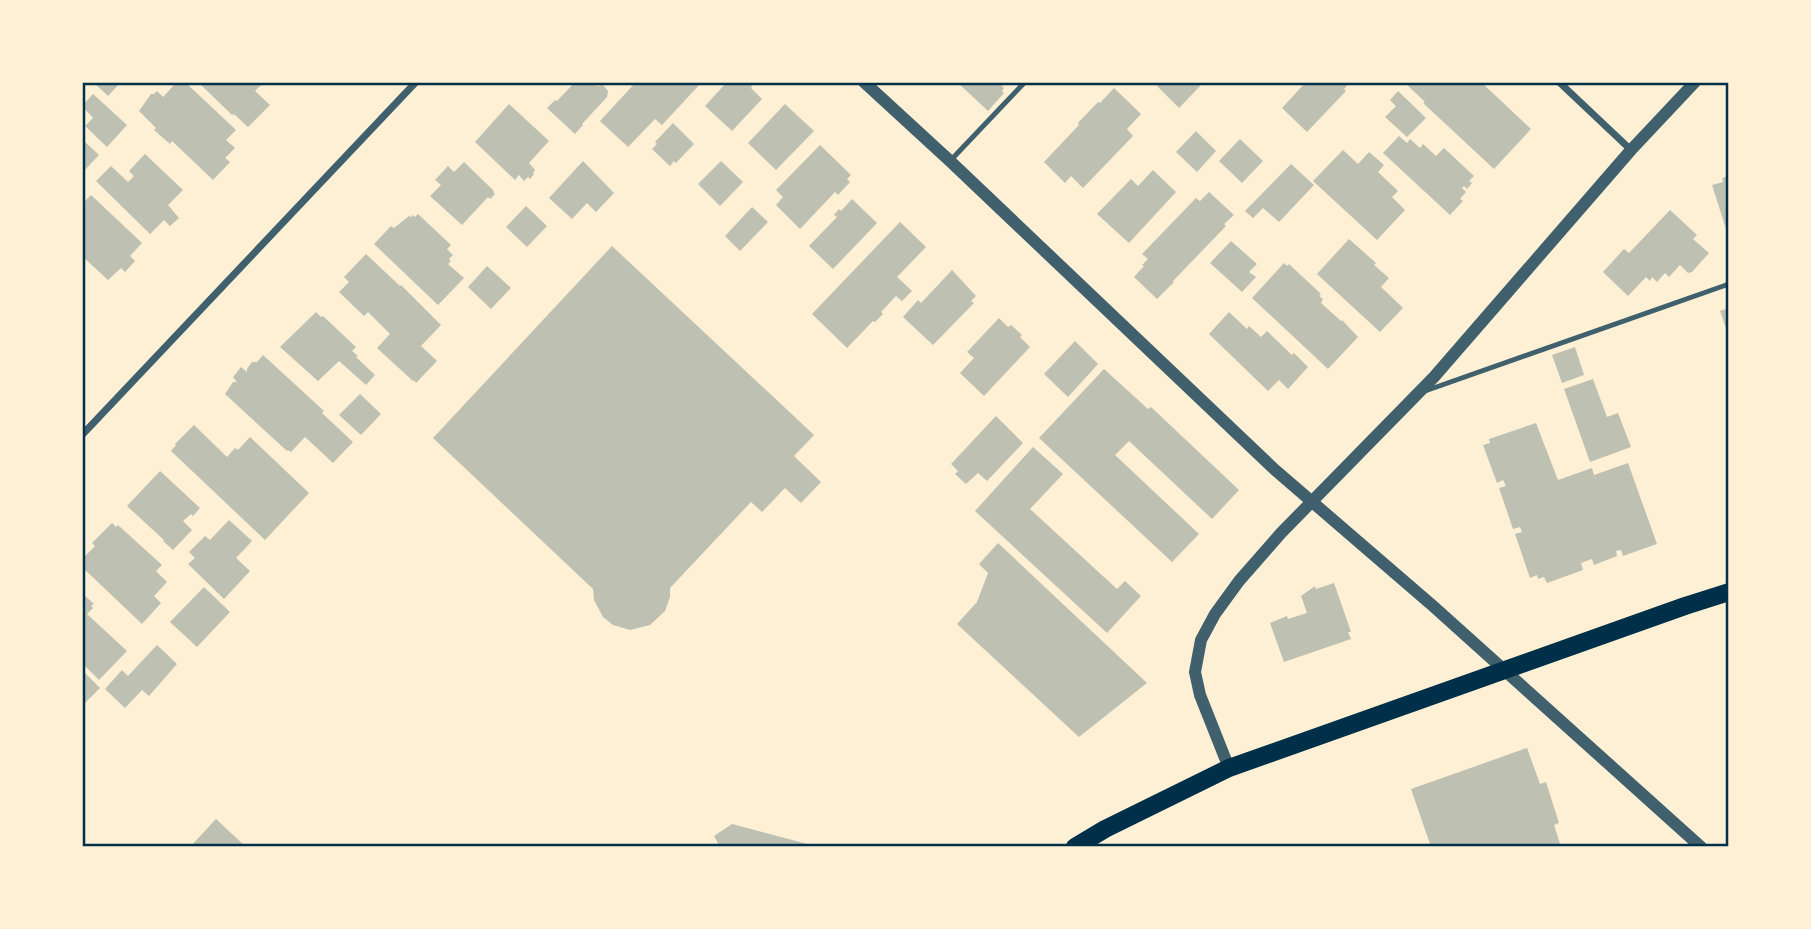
<svg xmlns="http://www.w3.org/2000/svg" width="1811" height="929" font-family="'Times New Roman',serif">
<rect width="100%" height="100%" fill="#fdf0d5"/>
<g fill="#bec0b2">
<path d="M93,82H121L108,96Z"/>
<path d="M180,82H185L236,130L226,140L235,148L225,158L230,162L213,180L172,141L170,144L154,130L156,128L139,111L151,94H154L157,91L163,97L176,83L177,85Z"/>
<path d="M198,82H264L255,91L270,105L248,127L234,114L232,115Z"/>
<path d="M575,82H600L596,86L603,85L608,91L607,97L582,124L583,125L575,134L547,108L555,100L557,101Z"/>
<path d="M636,82H702L662,125L655,119L628,147L600,121Z"/>
<path d="M727,82H754L751,88L762,99L732,131L705,106Z"/>
<path d="M957,82H1005L1002,86L1004,88L1002,91L1004,93L988,111Z"/>
<path d="M1160,82H1200L1202,84L1179,108L1157,86Z"/>
<path d="M1306,82H1350L1344,89L1346,91L1307,132L1282,108Z"/>
<path d="M1408,82H1481L1531,129L1494,169L1423,103L1425,102L1406,84Z"/>
<path d="M1114,88L1141,114L1127,129L1133,136L1083,188L1071,176L1065,183L1044,162L1079,125L1078,123L1098,102L1100,103Z"/>
<path d="M1398,91L1426,118L1407,137L1385,117L1396,106L1390,100Z"/>
<path d="M93,94L127,125L107,147L85,126L93,118L82,106Z"/>
<path d="M509,104L549,141L529,163L535,170L533,173L534,174L530,179L528,177L524,181L519,175L515,180L475,142Z"/>
<path d="M785,104L814,131L776,170L748,143Z"/>
<path d="M673,123L694,144L676,163L674,161L670,166L652,149L657,144L655,142Z"/>
<path d="M1196,131L1216,151L1197,172L1176,152Z"/>
<path d="M1399,136L1407,143L1410,139L1420,148L1423,144L1436,156L1444,148L1474,176L1469,181L1472,183L1467,189L1464,186L1462,188L1466,192L1460,199L1463,201L1450,215L1383,153Z"/>
<path d="M82,139L99,155L82,173Z"/>
<path d="M1240,139L1263,161L1242,183L1219,161Z"/>
<path d="M820,145L851,175L847,179L850,182L838,195L835,192L800,229L776,205L783,197L776,190Z"/>
<path d="M1343,150L1358,164L1369,152L1384,165L1378,172L1398,191L1392,197L1405,210L1377,240L1313,181Z"/>
<path d="M145,154L183,190L168,205L179,218L170,226L164,220L150,234L96,181L111,166L128,182L134,176L129,171Z"/>
<path d="M583,161L614,193L596,212L587,203L572,219L549,198Z"/>
<path d="M721,161L743,182L720,206L698,184Z"/>
<path d="M464,162L494,191L493,192L495,194L490,199L488,197L462,225L430,196L441,185L435,180L448,166L454,172Z"/>
<path d="M1291,164L1314,185L1279,222L1263,208L1253,218L1245,211Z"/>
<path d="M1153,170L1176,192L1129,243L1097,214L1131,179L1138,186Z"/>
<path d="M1729,176V235H1728L1712,185L1723,182L1722,178Z"/>
<path d="M1209,192L1234,215L1224,224L1226,226L1173,281L1174,282L1157,299L1134,277L1144,266L1142,265L1148,259L1142,254L1196,198L1200,201Z"/>
<path d="M91,195L142,243L130,256L135,261L125,272L121,268L108,280L82,256V204Z"/>
<path d="M852,199L877,223L833,269L809,246L837,217L834,215L839,209L841,211Z"/>
<path d="M526,206L547,226L527,247L506,227Z"/>
<path d="M752,207L768,222L740,251L725,236Z"/>
<path d="M1670,210L1697,235L1693,239L1709,253L1692,272L1688,273L1680,265L1669,277L1665,273L1657,282L1652,277L1650,281L1646,277L1628,296L1603,272L1624,249L1629,253Z"/>
<path d="M418,214L451,245L447,249L453,255L449,259L451,261L448,264L464,278L438,305L374,244L391,226L394,228L409,216L411,217L413,215L415,217Z"/>
<path d="M900,222L926,247L897,277L912,291L902,301L896,296L881,312L883,314L875,322L873,321L847,348L812,314Z"/>
<path d="M1349,239L1376,263L1374,265L1389,278L1381,287L1403,308L1380,332L1317,274Z"/>
<path d="M1231,241L1257,264L1249,272L1256,277L1242,292L1210,263Z"/>
<path d="M612,246L814,435L794,456L821,482L801,503L785,488L762,512L751,502L670,588V597L665,611L650,625L630,630L613,625L603,617L594,600L593,589L433,438Z"/>
<path d="M366,254L400,286L401,285L441,325L421,346L437,361L416,383L414,380L413,381L377,348L390,334L368,312L364,316L339,292L349,282L344,277Z"/>
<path d="M1284,263L1287,266L1289,264L1321,294L1319,296L1323,299L1321,303L1341,321L1342,320L1358,337L1328,369L1252,298Z"/>
<path d="M487,266L511,288L491,309L468,287Z"/>
<path d="M952,270L976,296L971,301L974,303L933,345L903,317L918,300L921,303Z"/>
<path d="M1729,308V334H1728L1720,311Z"/>
<path d="M316,312L321,317L323,316L356,347L352,351L358,356L356,357L375,375L366,385L339,361L318,381L280,347Z"/>
<path d="M1229,312L1247,329L1249,326L1261,337L1267,331L1292,355L1294,353L1308,367L1288,389L1279,380L1268,391L1209,334Z"/>
<path d="M999,318L1008,327L1011,325L1022,335L1020,337L1030,347L984,396L960,373L974,358L967,352Z"/>
<path d="M1075,341L1098,364L1068,397L1044,374Z"/>
<path d="M1575,347L1584,375L1562,383L1552,355Z"/>
<path d="M263,355L324,411L322,413L353,442L333,463L305,437L291,452L288,450L287,451L225,394L233,382H237L233,377L241,367L247,372V369L252,362H257Z"/>
<path d="M1104,369L1148,409L1151,407L1239,490L1212,519L1129,441L1115,455L1199,534L1172,562L1039,438Z"/>
<path d="M1593,379L1607,417L1618,413L1631,447L1590,462L1564,389Z"/>
<path d="M360,394L381,414L361,435L339,415Z"/>
<path d="M996,416L1023,443L987,481L978,473L966,484L955,474L958,471L951,464Z"/>
<path d="M1536,423L1558,480L1592,468L1594,475L1628,463L1657,544L1623,556L1621,550L1616,551L1617,556L1594,565L1592,559L1581,563L1583,570L1547,583L1544,577L1538,579L1537,575L1530,578L1515,534L1522,532L1520,527L1513,529L1499,488L1506,486L1503,480L1497,483L1483,445L1490,443L1489,439Z"/>
<path d="M194,425L227,457L235,448L238,450L250,437L309,493L265,540L171,451L176,445L175,444Z"/>
<path d="M1033,447L1063,474L1030,509L1117,589L1125,581L1141,596L1107,633L975,511Z"/>
<path d="M160,471L200,508L193,516L191,514L183,521L192,530L173,550L163,541L164,540L127,506Z"/>
<path d="M229,520L252,541L236,558L250,571L224,599L188,564L195,558L189,552L205,536L210,540Z"/>
<path d="M112,523L116,527L118,525L162,565L156,571L167,582L154,596L161,603L142,624L82,567V559L95,546L92,543Z"/>
<path d="M998,543L1147,683L1079,737L957,624L977,602L988,573L979,564Z"/>
<path d="M1334,583L1351,632H1348L1351,639L1284,662L1270,623L1287,616L1288,619L1307,613L1301,596L1315,586L1316,589Z"/>
<path d="M204,587L230,612L197,647L170,622Z"/>
<path d="M82,593L94,604L91,606L93,608L87,614L127,651L99,680L82,663Z"/>
<path d="M157,645L177,664L149,696L142,690L125,708L105,689L122,670L128,676Z"/>
<path d="M82,670L100,688L82,706Z"/>
<path d="M1527,748L1540,784L1546,782L1559,823L1554,825L1561,847H1431L1411,789Z"/>
<path d="M216,819L246,847H190Z"/>
<path d="M732,824L815,846V847H720L714,836Z"/>
</g>
<g fill="none" stroke-linecap="round" stroke-linejoin="round">
<g stroke="#3f606c" stroke-width="5">
<path d="M950,161L1025,82"/>
<path d="M1425,391L1729,284"/>
</g>
<g stroke="#3f606c" stroke-width="7">
<path d="M1559,82L1631,150"/>
<path d="M82,435L416,82"/>
</g>
<g stroke="#3f606c" stroke-width="12">
<path d="M864,82L950,161L1274,469L1433,606L1701,847"/>
<path d="M1229,768L1200,695L1195,672L1201,640L1215,614L1239,581L1281,533L1434,377L1631,150L1695,82"/>
</g>
<path stroke="#003049" stroke-width="18" d="M1075,847L1105,829L1229,768L1685,606L1729,592"/>
</g>
<rect width="1811" height="929" fill="none" stroke="#fdf0d5" stroke-width="168"/>
<rect x="84" y="84" width="1643" height="761" fill="none" stroke="#003049" stroke-width="2.5"/>
</svg>
